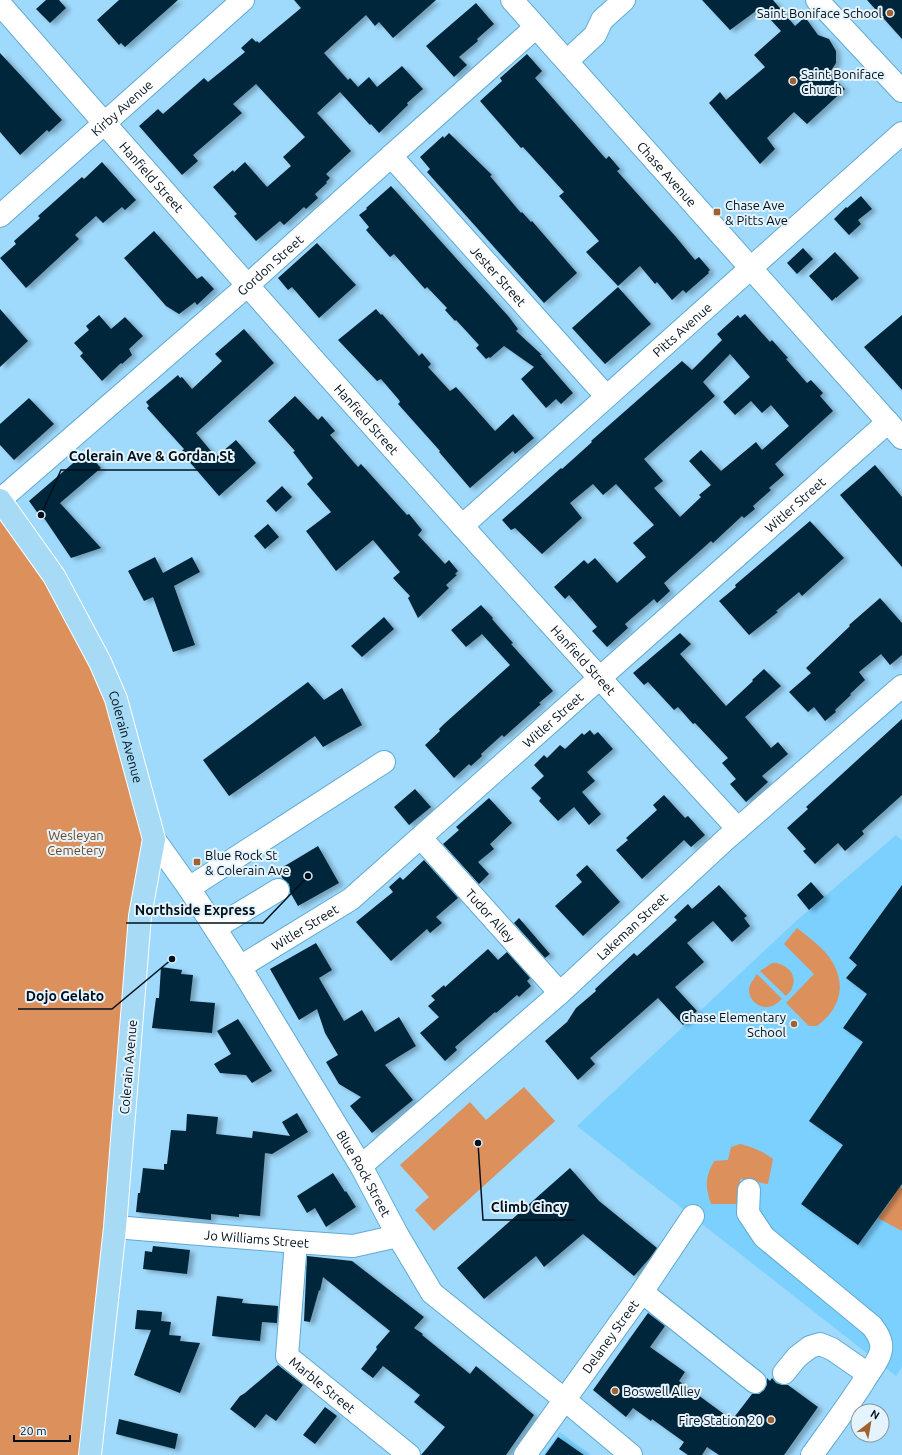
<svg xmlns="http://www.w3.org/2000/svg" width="902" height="1455" font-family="Ubuntu,sans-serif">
<defs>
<filter id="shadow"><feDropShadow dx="4.5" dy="2.5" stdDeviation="2" flood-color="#0004"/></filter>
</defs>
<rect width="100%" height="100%" fill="#9fd9fb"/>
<g fill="#7bd0fe">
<path d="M896,835L902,840V1367L896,1376L577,1126L795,922Z"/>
<path d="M560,1432L591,1455H543Z"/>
</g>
<g fill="#dc905c">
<path d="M0,500L83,629L154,839L90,1455H0Z"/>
<path d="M797,928C807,936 818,944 826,953C847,979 844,1006 817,1026H809L786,1003L814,974L784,944Z"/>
<path d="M772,963C783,962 797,972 793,985C792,990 789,993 786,996L760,971Z"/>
<path d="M757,974L782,999C779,1001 776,1005 772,1006C760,1011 745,998 750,985C752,981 755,977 757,974Z"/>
<path d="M524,1087L555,1121L434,1231L415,1210L429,1197L400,1165L470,1102L486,1120Z"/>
<path d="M740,1144C753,1147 762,1151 773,1159L768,1184L740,1179V1204H711C705,1186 705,1178 714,1161L728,1160L731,1147Z"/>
<path d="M883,1174L902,1188V1231L878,1218L892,1199L874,1186Z"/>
</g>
<g fill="#00283b" fill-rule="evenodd" filter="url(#shadow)">
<path d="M46,0H59L66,8L50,23L36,9Z"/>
<path d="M119,0H178L125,47L121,43L119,45L97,20Z"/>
<path d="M294,0H436L393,38L379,22L375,26L366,15L324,53L348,80L350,78L358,87L369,77L377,87L402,66L423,89L407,103L408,105L379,133L371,124L370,125L340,92L317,113L351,151L326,174L330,178L326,182L327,183L315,194L318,198L306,209L304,207L284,225L280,221L256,241L234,216L237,214L213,187L233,170L234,172L245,162L267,187L291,166L283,157L305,137L256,84L233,104L242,113L193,155L198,161L182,175L139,126L158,109L163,114L204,78L208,82L245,52L241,48L252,38L256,42L257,41L259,43L301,8Z"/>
<path d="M702,0H773L795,26L805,17L818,35L829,39L836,51V63L829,74L845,89L807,124L794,112L767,138L775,149L760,164L709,103L720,92L726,100L765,67L754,55L781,31L760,8L730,30Z"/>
<path d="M867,0H902V39Z"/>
<path d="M476,3L494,24L477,39L478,41L459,57L467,65L454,77L426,46Z"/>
<path d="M0,53L62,120L49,132L47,130L20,155L0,132Z"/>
<path d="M527,54L542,71L535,78L606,159L609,156L620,169L617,171L676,237L695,260L699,257L710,270L708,272L709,273L686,293L683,290L672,300L657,282L655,284L640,266L618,286L586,252L599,241L559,196L564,192L523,147L521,148L480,101L502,81L500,78Z"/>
<path d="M449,133L492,175L490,176L521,213L522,212L531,222L532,221L577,273L544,303L427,172L430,169L420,157L443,136L444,138Z"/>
<path d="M102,162L136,200L125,210L122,207L103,223L96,216L75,235L79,239L26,288L0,258L16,244L14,241L40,218L38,216L82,177L84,179Z"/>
<path d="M391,186L509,317L518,329L516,331L542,355H540L573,393L561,404L556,399L546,408L521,379L534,367L504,346L490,358L489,357L486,359L476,348L479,345L456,320L455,321L445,310L447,308L427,287L425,289L394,254L390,257L366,230L369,227L359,215L367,209L366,208Z"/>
<path d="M861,196L872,209L858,220L861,224L849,235L834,219L846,207L847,208Z"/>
<path d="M154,231L197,279L202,276L214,289L197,305L195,302L179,314L166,306L124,258Z"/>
<path d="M317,243L356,285L319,318L292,287L288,290L278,278Z"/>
<path d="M803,248L813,259L797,274L787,263Z"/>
<path d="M835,252L859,278L836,298V297L832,301L809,276Z"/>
<path d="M618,287L651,324L605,364L572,328Z"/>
<path d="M0,309L28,341L0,367Z"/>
<path d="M376,309L381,315L382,314L419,356L422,353L431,364L428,367L450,391L456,387L495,431L513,414L534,438L515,454L513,451L470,488L439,452L440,451L398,404L400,402L399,400L381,379L377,381L338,340Z"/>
<path d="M745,314L770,342L772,340L788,358L786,359L807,383L811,380L823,393L820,396L833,411L775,464L784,475L769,488L771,490L753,506L755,509L744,518L742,516L713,543L711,541L664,583L670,591L657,603L654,599L625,624L628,628L607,647L592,631L597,627L569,595L565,599L554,587L584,560L588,564L595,558L617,583L646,557L633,543L654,525L616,484L603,495L593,484L570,503L582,518L542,554L515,528L511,530L502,520L561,468L562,469L592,442L591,441L682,361L692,370L722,340L717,334L738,315L740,318ZM730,354L750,377L723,402L735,415L751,401L762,413L771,405L789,426L762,450L756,442L721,471L701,450L689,461L711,485L699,495L701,497L680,517L654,488L663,481L644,459L715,396L703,382Z"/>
<path d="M99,315L111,329L125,317L143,336L129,349L132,355L122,364L121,363L102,381L80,356L83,353L74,343L89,330L86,326Z"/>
<path d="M902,315V390L864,347Z"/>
<path d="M244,329L274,363L196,433L216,457L236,440L256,463L219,496L181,452L184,449L147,408L149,406L146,402L178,375L180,378L182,377L192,389L222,361L215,354Z"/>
<path d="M295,396L318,420L322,416L335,431L330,435L358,467L361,464L407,515L409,514L422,530L418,535L445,564L449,560L458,571L455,574L457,575L446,585L449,588L418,618L408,598L410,596L393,578L400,572L373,540L336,571L306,531L331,512L307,484L313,478L293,452L295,451L268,421Z"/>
<path d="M29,398L54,424L14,460L0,445V424Z"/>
<path d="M86,452L101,468L60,503L101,548L71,558L44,518L42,519L29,501Z"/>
<path d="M875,465L902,497V567L840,495Z"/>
<path d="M282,486L292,497L276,512L266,501Z"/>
<path d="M810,521L844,558L802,596L799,592L776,611L778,612L749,635L719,601L736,587L735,585Z"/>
<path d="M268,524L279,537L265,549L254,536Z"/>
<path d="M155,557L163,573L192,557L200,572L174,586L195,645L173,652L153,597L144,601L128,571Z"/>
<path d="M880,598L902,623V655L890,665L881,654L859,672L865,680L850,694L851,695L835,710L836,712L825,721L814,707L808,712L789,692L811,673L806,668L850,626L849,625Z"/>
<path d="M481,605L493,618L492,619L513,643L511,644L553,691L539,703L541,704L504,737L502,735L481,754L482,756L471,766L469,764L454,778L425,745L440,731L439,729L444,724L510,665L482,634L466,647L451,630Z"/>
<path d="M384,617L394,629L362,657L351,646Z"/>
<path d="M680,633L691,644L680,654L726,706L753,681L752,680L764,669L781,686L745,717L771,748L778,742L788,754L762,776L768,782L746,802L730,784L736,779L722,763L728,758L695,723L693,724L678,707L674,710L648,682L644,685L633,673Z"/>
<path d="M308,682L324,700L342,688L362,725L323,747L315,736L229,796L203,760Z"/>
<path d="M902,719V795L862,831L864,834L845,851L838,843L815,864L803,851L806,849L787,828L808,809L806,807Z"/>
<path d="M590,730L594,735L598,732L613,749L587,772L595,781L582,792L601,814L589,825L574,807L558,821L539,801L541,798L531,788L544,776L534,765L544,755L547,758L560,745L565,749L582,733L584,735Z"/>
<path d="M415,789L431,807L409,825L394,807Z"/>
<path d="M664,795L685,818L688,816L705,835L691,847L684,840L642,879L616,850L628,840L626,838L657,810L653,805Z"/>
<path d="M489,798L512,823L490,844L494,849L478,862L489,874L479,884L443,844L459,830L456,827Z"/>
<path d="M318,846L339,883L298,906L290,892L289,884L283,879L278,870Z"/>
<path d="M424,860L458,898L436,917L442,923L430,933L427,929L391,961L356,922L393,892L389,887L400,877L403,880Z"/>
<path d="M587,865L620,902L583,936L555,906L582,882L576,875Z"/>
<path d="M811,882L824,897L809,910L797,895Z"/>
<path d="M719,885L747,916L744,918L750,926L732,942L713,921L687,943L704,962L675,987L697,1011L683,1025L658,998L590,1058L595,1064L578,1080L545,1041L567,1022L576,1008L596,991L595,989L634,953L637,956L677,920L674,917L688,904L692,909Z"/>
<path d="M902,885V1184L858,1245L801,1204L843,1145L809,1121L863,1042L843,1028L867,994L846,978L857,965L849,958Z"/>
<path d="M519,918L550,954L545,958L514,923Z"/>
<path d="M316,943L332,970L319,978L344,1021L362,1010L375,1032L399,1017L416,1046L385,1065L413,1100L372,1133L350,1106L361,1097L339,1084L326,1062L338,1055L325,1033L317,1009L299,1020L270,969Z"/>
<path d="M488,949L498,960L507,952L530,978L527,981L531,986L519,997L517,995L496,1013L495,1012L455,1047L457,1050L445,1061L420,1033L439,1017L428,1006L435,1000L431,996L444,985L445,987Z"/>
<path d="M161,967L182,970L181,974L193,975L190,1001L215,1003L212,1033L152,1028L156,998H159Z"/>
<path d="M238,1019L272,1071L252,1083L246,1075L220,1073L214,1064L231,1054L217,1031Z"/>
<path d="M297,1113L308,1132L272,1154L265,1153L260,1216L239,1214V1217L211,1214V1220L136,1212L138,1193H140L143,1168L164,1170V1164H167L171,1130L186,1131L187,1114L218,1117L216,1134L252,1138L253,1131L290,1136L282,1122Z"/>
<path d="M570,1168L599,1201L657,1248L649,1259L634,1276L583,1234L544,1267L536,1256L484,1299L457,1268Z"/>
<path d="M333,1173L345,1192L346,1191L356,1207L326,1227L315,1208L307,1213L297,1196Z"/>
<path d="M153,1246L190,1250L187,1274L143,1269L145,1251L152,1252Z"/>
<path d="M307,1256L352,1261L424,1317L414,1328L423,1334L422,1335L470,1374L476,1366L534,1415L506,1455H421L445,1427L414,1402L420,1395L383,1366L373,1378L361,1369L377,1349L376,1347L390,1331L323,1277L320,1291L319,1290L310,1322L304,1321Z"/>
<path d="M217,1296L243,1299L242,1303L278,1306L277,1323L262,1322L260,1341L212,1336Z"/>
<path d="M137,1310L162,1312L161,1321L171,1322L169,1335L181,1336L180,1341L200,1343L180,1393L134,1375L151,1330L135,1329Z"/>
<path d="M648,1313L665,1326L650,1347L685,1372L679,1381L732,1420L752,1394H759L764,1390L767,1384V1378L770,1381L772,1378L776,1383L782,1385H788L818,1407L784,1455H719L707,1447L702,1455H688L679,1449L684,1442L652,1419L651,1421L633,1408L626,1417L593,1390Z"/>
<path d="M278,1365L303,1385L276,1421L266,1414L255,1428L230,1409L240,1396L245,1393Z"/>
<path d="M325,1407L337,1416L315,1444L303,1435Z"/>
<path d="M119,1419L178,1434L175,1449L116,1434Z"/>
<path d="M558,1437L584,1455H545Z"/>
</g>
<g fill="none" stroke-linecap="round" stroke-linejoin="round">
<g stroke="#60aad3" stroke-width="24">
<g id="minor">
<path id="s1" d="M512,0L902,438"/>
<path d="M817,0L902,91"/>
<path id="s2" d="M0,4C243,282 488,558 738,829"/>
<path d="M567,61L595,35L602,20L624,0"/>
<path id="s3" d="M391,156L606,396"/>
<path id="s4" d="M0,216L243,0"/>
<path id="s5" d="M0,500L248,285L391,156L536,27"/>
<path id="s6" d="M462,526L902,133"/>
<path id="s7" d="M421,838L560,993"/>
<path id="s8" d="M154,839L189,888L240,967L361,1166L398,1236L432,1293L565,1400L631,1455"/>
<path d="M189,888L384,762"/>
<path d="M215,928L278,890"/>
<path id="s9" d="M240,967L351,899L888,422"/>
<path id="s10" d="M361,1166L560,993L725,840L902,686"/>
<path d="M749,1190L748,1213L764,1237L872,1326C878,1334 884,1343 880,1354C877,1363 869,1372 864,1381C848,1406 830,1430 812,1455"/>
<path id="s11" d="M115,1227L296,1242L353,1246L398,1236"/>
<path id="s12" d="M296,1242L287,1356L409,1455"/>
<path d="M642,1292L755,1382"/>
<path d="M784,1373L797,1357L810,1347L820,1344L832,1349L868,1374"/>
<path id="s13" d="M525,1455L642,1292L693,1216"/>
</g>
</g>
<g stroke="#fff" stroke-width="24">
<g id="major">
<path id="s14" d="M0,500L54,576L100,662L116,699L154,839L140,916L115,1227L90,1455"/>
</g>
</g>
<use href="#minor" stroke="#fff" stroke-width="22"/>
<use href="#major" stroke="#a7daf5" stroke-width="22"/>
</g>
<g fill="#a3602f" stroke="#e5f4fc" stroke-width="1.5">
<circle cx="890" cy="13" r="4"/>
<circle cx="793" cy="81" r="4"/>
<rect x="713" y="208" width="8" height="8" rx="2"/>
<rect x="193" y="858" width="8" height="8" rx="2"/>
<circle cx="794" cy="1024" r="4"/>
<circle cx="615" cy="1391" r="4"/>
<circle cx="771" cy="1420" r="4"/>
</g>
<g text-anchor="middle" stroke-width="4" stroke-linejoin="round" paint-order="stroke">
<g font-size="13" fill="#00101c" stroke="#e5f4fc" text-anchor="start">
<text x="882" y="18" text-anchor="end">Saint Boniface School</text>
<text x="801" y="79">Saint Boniface<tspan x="801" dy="15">Church</tspan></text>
<text x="725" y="210">Chase Ave<tspan x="725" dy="15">&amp; Pitts Ave</tspan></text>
<text x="205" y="860">Blue Rock St<tspan x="205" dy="15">&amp; Colerain Ave</tspan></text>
<text x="786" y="1022" text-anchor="end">Chase Elementary<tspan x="786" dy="15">School</tspan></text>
<text x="623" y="1396">Boswell Alley</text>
<text x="763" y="1425" text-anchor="end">Fire Station 20</text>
</g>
<g font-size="13" fill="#00101c" stroke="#e5f4fc">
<text dy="5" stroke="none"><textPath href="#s4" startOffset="163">Kirby Avenue</textPath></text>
<text dy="5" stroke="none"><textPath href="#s1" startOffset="233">Chase Avenue</textPath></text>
<text dy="5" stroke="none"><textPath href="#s2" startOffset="230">Hanfield Street</textPath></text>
<text dy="5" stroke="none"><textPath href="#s5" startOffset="358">Gordon Street</textPath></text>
<text dy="5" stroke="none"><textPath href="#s3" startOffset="161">Jester Street</textPath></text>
<text dy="5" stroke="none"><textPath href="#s6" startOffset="295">Pitts Avenue</textPath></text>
<text dy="5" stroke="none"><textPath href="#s2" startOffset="554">Hanfield Street</textPath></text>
<text dy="5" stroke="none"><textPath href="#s9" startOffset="724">Witler Street</textPath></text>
<text dy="5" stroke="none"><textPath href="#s2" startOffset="878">Hanfield Street</textPath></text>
<text dy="5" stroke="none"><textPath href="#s9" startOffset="400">Witler Street</textPath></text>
<text dy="5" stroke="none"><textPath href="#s14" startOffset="270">Colerain Avenue</textPath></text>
<text dy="5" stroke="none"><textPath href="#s7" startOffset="104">Tudor Alley</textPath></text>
<text dy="5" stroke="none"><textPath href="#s10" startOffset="362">Lakeman Street</textPath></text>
<text dy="5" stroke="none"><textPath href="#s9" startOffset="76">Witler Street</textPath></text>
<text transform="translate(128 1067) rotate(-85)" y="5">Colerain Avenue</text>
<text dy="5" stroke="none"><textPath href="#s8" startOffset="395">Blue Rock Street</textPath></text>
<text dy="5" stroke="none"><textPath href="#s11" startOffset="142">Jo Williams Street</textPath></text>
<text dy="5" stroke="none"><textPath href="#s13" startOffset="146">Delaney Street</textPath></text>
<text dy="5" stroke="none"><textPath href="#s12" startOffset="160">Marble Street</textPath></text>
</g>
<g font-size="13" fill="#744727" stroke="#e5f4fc">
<text x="76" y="840">Wesleyan<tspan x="76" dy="15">Cemetery</tspan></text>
</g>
</g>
<path fill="none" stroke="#00101c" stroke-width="1.5" d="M41 515L61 470H241M308 876L263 923H126M172 959L112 1009H18M478 1143L483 1220H575"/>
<g fill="#00101c" stroke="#e5f4fc" stroke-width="1.5">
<circle cx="41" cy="515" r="4"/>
<circle cx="308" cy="876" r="4"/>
<circle cx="172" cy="959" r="4"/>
<circle cx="478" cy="1143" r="4"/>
</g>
<g font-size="14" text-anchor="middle" font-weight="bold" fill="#00101c" stroke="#e5f4fc" stroke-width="4" stroke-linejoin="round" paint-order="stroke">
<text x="151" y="461">Colerain Ave &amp; Gordan St</text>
<text x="195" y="915">Northside Express</text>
<text x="65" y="1001">Dojo Gelato</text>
<text x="529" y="1212">Climb Cincy</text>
</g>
<g transform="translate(870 1423) rotate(31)"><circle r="19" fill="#e5f4fc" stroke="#8999a2"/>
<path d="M0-3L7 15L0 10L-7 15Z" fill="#a3602f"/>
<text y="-6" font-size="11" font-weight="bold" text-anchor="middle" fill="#00101c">N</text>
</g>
<path d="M14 1435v6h56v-6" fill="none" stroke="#00101c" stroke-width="2"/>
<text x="20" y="1435" font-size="12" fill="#00101c" stroke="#e5f4fc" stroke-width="3" paint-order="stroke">20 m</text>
</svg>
